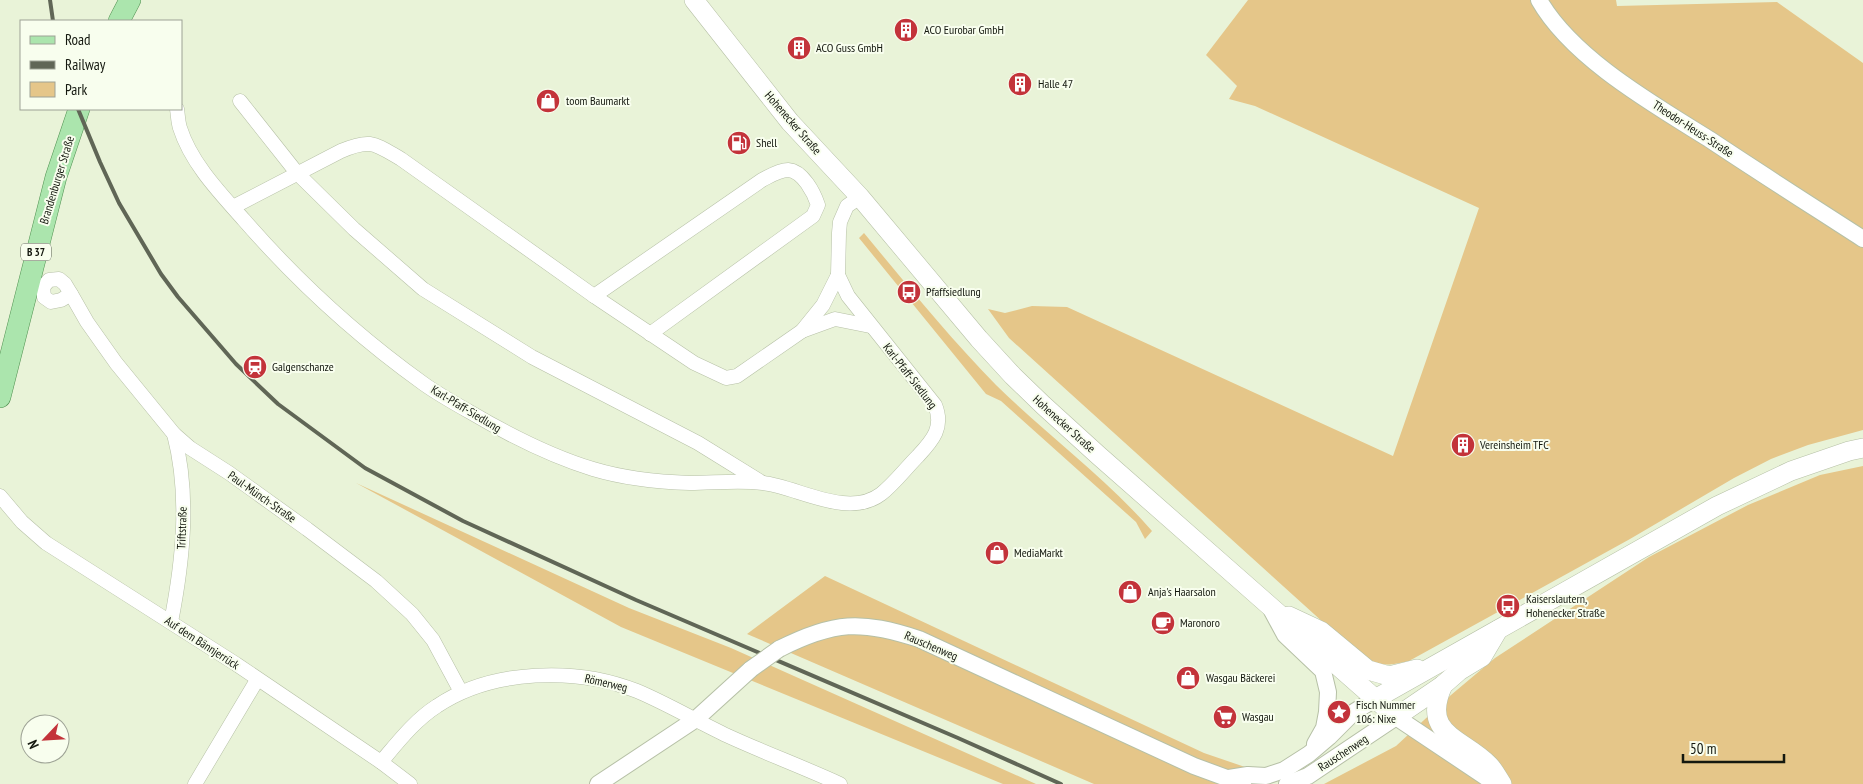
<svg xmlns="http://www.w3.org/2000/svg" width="1863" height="784" font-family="'PT Sans Narrow',sans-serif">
<rect width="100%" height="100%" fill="#e9f3d8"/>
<g fill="#e5c689">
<path d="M1248,0H1616L1617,6L1777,2L1863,63V430L1808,445L1771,459L1734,478L1630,539L1409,661C1383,667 1379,666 1356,652L1009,338L988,309L1005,313L1032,306L1067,307L1393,456L1479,208L1255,106L1229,99L1237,86L1206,55Z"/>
<path d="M864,233C907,285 949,337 996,385C1047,435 1105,477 1152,531L1145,539L1136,522L1001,401L986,394L859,238Z"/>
<path d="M1863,466V784H1324L1396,746L1451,695L1495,658L1649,557L1748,505L1820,475Z"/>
<path d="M356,483L629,608L731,648L1036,784H1003L621,627Z"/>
<path d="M825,576L1204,753L1245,767L1268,784H1094L747,634Z"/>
</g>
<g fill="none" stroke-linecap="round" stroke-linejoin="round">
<g stroke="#b6c0a6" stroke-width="15">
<g id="minor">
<path d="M240,101L297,173L354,229L423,289L532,357L698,443L761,482"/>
<path d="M177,109C178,115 178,122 180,128C191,163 220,193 244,220C297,281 357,336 424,384C438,394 454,403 470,412C509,435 550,456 593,469C623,478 658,482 690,483C714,483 739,480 763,483C798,487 848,519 881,494C894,484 906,468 918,456C933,440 944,427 935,405L848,296L838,275L839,233L840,222L847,206L860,197"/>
<path d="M233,207L341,151C371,138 375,144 401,159L594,296L694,363L726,378L737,376L802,331L823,305L838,275"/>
<path d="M59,279L65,284L71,294L61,300L51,302L44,297L43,287L49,280Z"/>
<path d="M71,294L87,322L116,363L174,434L190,448L229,473L307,529L376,581L412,614L433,640L461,692"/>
<path d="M594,296L762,180C770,176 779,170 788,170C803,171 814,193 818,205L813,216L650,334"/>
<path d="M802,331L835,319L870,326"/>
<path d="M0,496L22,522L46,543L236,664L381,762L410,784"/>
<path d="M171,622C183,561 190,495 174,434"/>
<path d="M381,762C398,742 415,720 437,706C492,669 577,667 637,691C668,704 698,722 728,736C765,753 803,767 840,784"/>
<path d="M195,784L257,680"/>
</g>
</g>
<g stroke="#b6c0a6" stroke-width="18">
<g id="tertiary">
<path d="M1539,0C1572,58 1653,104 1709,139C1760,173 1812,206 1863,239"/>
<path d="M1272,611L1285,635L1323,671L1328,692L1327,712L1324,728L1315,744"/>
<path d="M779,649C834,621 861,620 919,639L1194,766L1243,784"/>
<path d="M1229,778L1248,775L1266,776L1284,770L1309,754L1329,737L1354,712L1375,699"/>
<path d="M598,784L696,719L751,669"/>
<path d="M1287,784L1308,776L1396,717L1496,784"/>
</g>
</g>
<g stroke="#b6c0a6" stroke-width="20">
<g id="secondary">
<path d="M694,0L790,122L860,197L979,339L1013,376L1043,405L1098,455L1396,717L1443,685L1459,671L1482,657L1498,630"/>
<path d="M1289,616L1321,631L1368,670L1389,676L1417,669"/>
<path d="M1443,685C1420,735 1463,738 1489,765C1494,770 1498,778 1502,784"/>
<path d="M1375,699L1717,506L1791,471L1849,451L1863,448"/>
</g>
</g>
<g stroke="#529252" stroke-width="22">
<g id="primary">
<path d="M119,21L130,0"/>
<path d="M0,397L56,177L79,109"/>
</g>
</g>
<use href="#minor" stroke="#fff" stroke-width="14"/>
<use href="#tertiary" stroke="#fff" stroke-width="16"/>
<use href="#secondary" stroke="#fff" stroke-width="19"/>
<use href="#primary" stroke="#abe5ad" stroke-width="21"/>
<g stroke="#606656" stroke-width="4">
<path d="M50,0L53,21"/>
<path d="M78,109L100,162L119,203L161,274L178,297L236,364L278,404L365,468L463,521L636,600L958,738L1061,784"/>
</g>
<g stroke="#b6c0a6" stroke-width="18" stroke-linecap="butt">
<path id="tertiary-bridge" d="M751,669L779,649"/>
</g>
<use href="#tertiary-bridge" stroke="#fff" stroke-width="16"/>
</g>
<defs>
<g id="building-disc" transform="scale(1.25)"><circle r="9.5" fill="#c3333a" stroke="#f8feee"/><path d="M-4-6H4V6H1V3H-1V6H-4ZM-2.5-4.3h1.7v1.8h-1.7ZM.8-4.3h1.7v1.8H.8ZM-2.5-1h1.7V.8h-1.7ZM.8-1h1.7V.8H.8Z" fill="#fff"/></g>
<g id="shop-disc" transform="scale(1.25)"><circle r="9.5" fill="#c3333a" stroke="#f8feee"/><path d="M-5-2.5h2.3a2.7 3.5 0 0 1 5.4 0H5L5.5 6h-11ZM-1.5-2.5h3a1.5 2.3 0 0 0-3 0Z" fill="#fff"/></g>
<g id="fuel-disc" transform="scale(1.25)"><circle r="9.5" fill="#c3333a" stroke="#f8feee"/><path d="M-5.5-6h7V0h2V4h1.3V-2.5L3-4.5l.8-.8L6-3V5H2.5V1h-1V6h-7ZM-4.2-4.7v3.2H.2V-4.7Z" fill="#fff"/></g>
<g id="bus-disc" transform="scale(1.25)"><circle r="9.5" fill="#c3333a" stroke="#f8feee"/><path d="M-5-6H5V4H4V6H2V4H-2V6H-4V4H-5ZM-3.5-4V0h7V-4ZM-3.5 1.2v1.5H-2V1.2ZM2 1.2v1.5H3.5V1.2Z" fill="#fff"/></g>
<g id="station-disc" transform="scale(1.25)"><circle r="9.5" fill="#c3333a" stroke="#f8feee"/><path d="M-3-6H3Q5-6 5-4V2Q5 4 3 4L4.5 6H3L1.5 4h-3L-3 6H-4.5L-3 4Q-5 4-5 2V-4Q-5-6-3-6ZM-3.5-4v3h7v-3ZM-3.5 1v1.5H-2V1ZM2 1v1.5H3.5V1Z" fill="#fff"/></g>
<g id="cafe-disc" transform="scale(1.25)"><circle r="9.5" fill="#c3333a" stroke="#f8feee"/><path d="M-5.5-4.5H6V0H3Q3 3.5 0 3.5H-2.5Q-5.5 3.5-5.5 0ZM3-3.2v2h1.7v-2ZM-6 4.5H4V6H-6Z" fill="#fff"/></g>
<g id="sight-disc" transform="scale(1.25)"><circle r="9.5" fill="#c3333a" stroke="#f8feee"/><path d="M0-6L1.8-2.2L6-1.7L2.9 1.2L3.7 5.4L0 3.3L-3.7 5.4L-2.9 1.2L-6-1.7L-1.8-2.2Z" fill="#fff"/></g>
<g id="supermarket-disc" transform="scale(1.25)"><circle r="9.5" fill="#c3333a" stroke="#f8feee"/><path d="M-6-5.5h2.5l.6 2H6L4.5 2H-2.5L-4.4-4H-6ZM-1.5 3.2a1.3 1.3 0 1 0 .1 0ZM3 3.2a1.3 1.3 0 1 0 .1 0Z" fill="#fff"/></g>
</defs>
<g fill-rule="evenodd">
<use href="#building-disc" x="906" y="30"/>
<use href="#building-disc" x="799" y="48"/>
<use href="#building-disc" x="1020" y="84"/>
<use href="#shop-disc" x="548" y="101"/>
<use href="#fuel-disc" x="739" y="143"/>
<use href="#bus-disc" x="909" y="292"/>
<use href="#station-disc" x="255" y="367"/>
<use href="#building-disc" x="1463" y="445"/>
<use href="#shop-disc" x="997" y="553"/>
<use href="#shop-disc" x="1130" y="592"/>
<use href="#bus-disc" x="1508" y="606"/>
<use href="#cafe-disc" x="1163" y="623"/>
<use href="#shop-disc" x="1188" y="678"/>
<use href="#sight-disc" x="1339" y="712"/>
<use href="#supermarket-disc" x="1225" y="717"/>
</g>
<g text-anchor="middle" stroke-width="4" stroke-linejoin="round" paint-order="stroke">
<rect fill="#f8feee" stroke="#585d52" stroke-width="1" x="21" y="243.5" width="30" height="17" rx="4"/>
<g font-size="11" font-weight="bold" fill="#14180f">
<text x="36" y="256">B 37</text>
</g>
<g font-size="12" fill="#14180f" stroke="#f8feee" text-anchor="start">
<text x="924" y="34">ACO Eurobar GmbH</text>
<text x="816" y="52">ACO Guss GmbH</text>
<text x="1038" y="88">Halle 47</text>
<text x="566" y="105">toom Baumarkt</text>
<text x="756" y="147">Shell</text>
<text x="926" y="296">Pfaffsiedlung</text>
<text x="272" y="371">Galgenschanze</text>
<text x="1480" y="449">Vereinsheim TFC</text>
<text x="1014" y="557">MediaMarkt</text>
<text x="1148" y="596">Anja's Haarsalon</text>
<text x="1526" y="603">Kaiserslautern,<tspan x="1526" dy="14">Hohenecker Straße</tspan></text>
<text x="1180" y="627">Maronoro</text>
<text x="1206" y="682">Wasgau Bäckerei</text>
<text x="1356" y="709">Fisch Nummer<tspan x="1356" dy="14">106: Nixe</tspan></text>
<text x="1242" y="721">Wasgau</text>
</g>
<g font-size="12" fill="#14180f" stroke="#f8feee">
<text transform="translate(793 123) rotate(49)" y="4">Hohenecker Straße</text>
<text transform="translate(1693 129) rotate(33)" y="4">Theodor-Heuss-Straße</text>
<text transform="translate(57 180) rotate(-73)" y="4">Brandenburger Straße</text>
<text transform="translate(910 376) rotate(52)" y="4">Karl-Pfaff-Siedlung</text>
<text transform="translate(466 409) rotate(31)" y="4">Karl-Pfaff-Siedlung</text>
<text transform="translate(1064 424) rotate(42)" y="4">Hohenecker Straße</text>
<text transform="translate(262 497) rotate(35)" y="4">Paul-Münch-Straße</text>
<text transform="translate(182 528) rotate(-88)" y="4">Triftstraße</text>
<text transform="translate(202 643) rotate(33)" y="4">Auf dem Bännjerrück</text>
<text transform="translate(931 646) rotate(23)" y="4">Rauschenweg</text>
<text transform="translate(606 683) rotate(13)" y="4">Römerweg</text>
<text transform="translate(1343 753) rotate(-33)" y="4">Rauschenweg</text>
</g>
</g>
<rect x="20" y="20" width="162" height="90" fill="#f8feee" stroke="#9da295"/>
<rect x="30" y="36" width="25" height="8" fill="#abe5ad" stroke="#9da295"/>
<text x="65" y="45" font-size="15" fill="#14180f">Road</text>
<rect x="30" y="61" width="25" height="8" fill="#606656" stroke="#9da295"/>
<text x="65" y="70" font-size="15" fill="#14180f">Railway</text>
<rect x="30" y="82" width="25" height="15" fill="#e5c689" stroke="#9da295"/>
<text x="65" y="95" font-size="15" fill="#14180f">Park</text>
<g transform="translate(45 739) rotate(245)"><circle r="24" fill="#f8feee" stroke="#9da295"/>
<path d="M0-4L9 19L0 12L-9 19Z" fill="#c3333a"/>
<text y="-8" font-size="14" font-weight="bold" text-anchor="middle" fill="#14180f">N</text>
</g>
<path d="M1683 754v8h101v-8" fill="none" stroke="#14180f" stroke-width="2.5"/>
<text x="1690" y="754" font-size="15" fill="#14180f" stroke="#f8feee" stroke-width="4" paint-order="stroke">50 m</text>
</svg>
